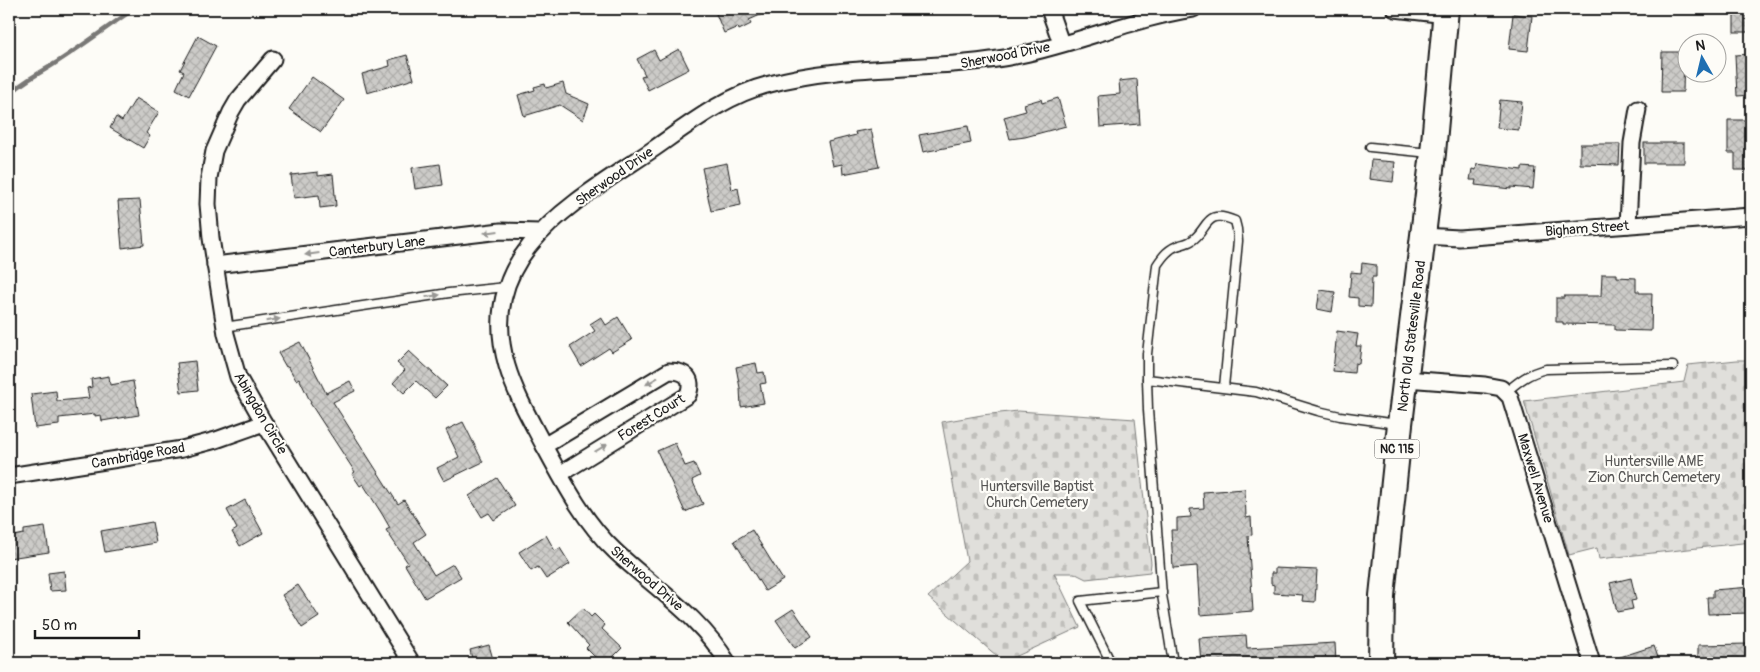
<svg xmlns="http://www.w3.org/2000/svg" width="1760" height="672" font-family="Pangolin,sans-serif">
<defs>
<pattern id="cemetery-stones" width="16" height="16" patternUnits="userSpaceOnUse" patternTransform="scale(1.25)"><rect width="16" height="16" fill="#e0dfdb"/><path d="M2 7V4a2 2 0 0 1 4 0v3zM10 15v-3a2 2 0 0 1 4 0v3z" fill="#c0bfbb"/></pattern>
<pattern id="building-cross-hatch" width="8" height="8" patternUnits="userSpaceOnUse" patternTransform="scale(1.25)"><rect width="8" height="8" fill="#cccbc8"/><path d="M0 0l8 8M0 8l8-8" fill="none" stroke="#afaeab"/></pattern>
</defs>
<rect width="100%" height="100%" fill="#fdfcf7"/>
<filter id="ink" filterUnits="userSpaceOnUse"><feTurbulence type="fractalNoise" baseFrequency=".02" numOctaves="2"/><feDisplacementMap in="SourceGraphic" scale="10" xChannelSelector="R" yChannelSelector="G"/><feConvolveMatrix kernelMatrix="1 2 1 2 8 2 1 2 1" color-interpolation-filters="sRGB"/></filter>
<g filter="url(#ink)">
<g fill="url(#cemetery-stones)" stroke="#7e7e7c">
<path d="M1737,360H1751V542L1599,559L1597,548L1569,555L1524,401L1684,382L1688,365Z"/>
<path d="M1018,411L1135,419L1151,563L1150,572L1086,579L1074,573H1054L1080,627L1004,662L928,597L967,561L942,422L982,415Z"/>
</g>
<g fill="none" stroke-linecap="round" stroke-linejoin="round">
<path stroke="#797876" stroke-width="4.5" d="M9,95C23,81 37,75 54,64C81,47 107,27 134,9"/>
</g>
<g fill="url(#building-cross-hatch)" stroke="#1c1c1c">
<path d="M714,9H774L749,20L751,24L739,30L738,27L724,33Z"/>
<path d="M1513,14L1532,16L1528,51L1509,49Z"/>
<rect x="1734" y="14" width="17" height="18"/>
<path d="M198,36L216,46L189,96L176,89L184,72L180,70Z"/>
<path d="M679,49L689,69L648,90L641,76L645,75L637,59L654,50L659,60Z"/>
<path d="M1662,52H1684L1683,92H1661Z"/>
<path d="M1751,54V95L1737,96L1735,55Z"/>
<path d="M407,55L414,79L367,93L362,74L390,66L389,60Z"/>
<path d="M312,77L344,100L321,132L289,109Z"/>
<path d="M1137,79L1140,124L1100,127L1098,96L1120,94L1119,81Z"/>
<path d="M563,83L566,94L589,104L583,120L560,105L524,116L518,95L535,90L534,87L545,84L546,88Z"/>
<path d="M136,98L159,112L146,133L150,136L143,148L110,128L116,117L122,121Z"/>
<path d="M1058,98L1066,126L1025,137L1010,139L1004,117L1026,111L1024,104L1041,99L1042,103Z"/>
<path d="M1500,100L1522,102L1519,130L1497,128Z"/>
<path d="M1728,120H1751V170H1735V153H1728Z"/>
<path d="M968,126L971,143L923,152L919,135Z"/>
<path d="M871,129L879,167L843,174L842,164L833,166L828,142L856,135L855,132Z"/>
<rect x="1644" y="143" width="40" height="20"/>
<path d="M1580,144H1620L1619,165L1580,164Z"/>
<path d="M1371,160L1395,162L1393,182L1369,179Z"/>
<path d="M727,163L732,190L738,188L741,205L711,211L702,168Z"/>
<path d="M440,164L443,185L415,189L412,168Z"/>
<path d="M1477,164L1522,170V167L1535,168L1533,189L1511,187V189L1475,185L1476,180H1470L1472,169L1476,170Z"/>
<path d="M318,172V176L333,174L336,206L320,208L319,195L294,198L291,175Z"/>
<path d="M140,200L144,245L122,248L118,201Z"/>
<path d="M1362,263L1376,265V277H1372L1371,307L1358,306V298L1349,297L1351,272L1361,273Z"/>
<path d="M1602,274H1617V277L1636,278V291H1639V293H1652L1651,331L1615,330V325L1563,324V322H1556V298H1564V296H1601Z"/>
<path d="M1320,290L1335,292L1332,312L1317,309Z"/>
<path d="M601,317L606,325L618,317L632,340L612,352L609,348L581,366L570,347L595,331L590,324Z"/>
<path d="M1337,331L1358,334L1356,346H1361L1359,364L1355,363L1354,373L1333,371Z"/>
<path d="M300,342L326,393L350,381L355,391L333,402L398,504L404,500L426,534L414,542L434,575L453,564L461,577L425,598L405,565L408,563L386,530L390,528L382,514L363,484L360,486L352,474L355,472L310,403H311L299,378L296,380L288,366L286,367L278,353Z"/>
<path d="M409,351L447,386L435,398L416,381L404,393L393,383L405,370L397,363Z"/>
<path d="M195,361L198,390L181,392L177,363Z"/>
<path d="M756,363L758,373L764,372L766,383L760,384L764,403L741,407L740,388L736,367Z"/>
<path d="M109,376L110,385L133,381L139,415L102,421L101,415L95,416V414L59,418V425L35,428L31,394L56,391L57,401L89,398L87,388L92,387L91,379Z"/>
<path d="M463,422L483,462L444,481L437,468L459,457L446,430Z"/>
<path d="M675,443L685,466L694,463L700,476L692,480L703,504L685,512L657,451Z"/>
<path d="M497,478L515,506L494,520L489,513L482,517L469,496Z"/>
<path d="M1245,489L1246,518L1251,517L1252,535L1248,536L1253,611L1200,615L1197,566L1173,568L1171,530H1177V518L1191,517L1190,509L1204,508L1203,492Z"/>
<path d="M245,500L263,533L240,546L232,532L237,529L227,510Z"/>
<path d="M152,522L156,543L105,552L101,531Z"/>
<path d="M45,527L49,552L9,558V537L24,534V530Z"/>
<path d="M752,530L783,580L765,591L734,541Z"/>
<path d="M546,535L555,551L560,548L570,564L546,579L538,567L531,571L519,552Z"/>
<path d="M1275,568L1317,570L1315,602L1302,601L1303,595L1274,593V585L1271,584V573H1275Z"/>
<path d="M64,571L66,590L50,591L48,573Z"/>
<path d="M1631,578L1636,600L1631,601L1633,609L1617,612L1610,583Z"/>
<path d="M298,585L319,617L302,628L282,595Z"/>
<path d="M1751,587V613L1708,614L1707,597H1713V590Z"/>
<path d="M583,608L591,617L594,614L605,625L602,629L622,648L607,663H601L586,648L589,645L568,622Z"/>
<path d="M793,609L812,637L795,648L776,620Z"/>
<path d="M1246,635L1247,648L1335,643L1336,663H1201L1199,638Z"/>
<path d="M1748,644V663H1698V645Z"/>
<path d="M489,645L494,663H473L470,650Z"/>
<path d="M1654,646L1660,663H1608V661Z"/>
</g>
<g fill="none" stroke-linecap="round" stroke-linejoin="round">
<g stroke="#1c1c1c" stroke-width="11">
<g id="lane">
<path d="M1370,147L1430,153"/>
<path d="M224,327L449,293L506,287"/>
<path d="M1147,379V354L1157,265C1163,256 1169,248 1180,245C1183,244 1188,243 1191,241C1209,230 1204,207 1235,221L1237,229L1238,241L1224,387"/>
<path d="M1506,392C1519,381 1529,373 1546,369L1673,366"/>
<path d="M1111,663L1080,601L1162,592"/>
<path d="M1173,663L1162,595L1148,410L1147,379L1256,392L1318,411L1340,416L1397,424"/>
</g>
</g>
<g stroke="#1c1c1c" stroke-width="19">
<g id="street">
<path d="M1049,9L1061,43"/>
<path d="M1395,9L1446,15"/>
<path d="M273,59L238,100L231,112L214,151L209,178L208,204L211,238L226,334L238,377L264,423L412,663"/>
<path d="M1628,225L1632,143L1638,109"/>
<path d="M1423,236L1459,238L1751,216"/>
<path d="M215,265L501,231L540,232"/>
<path d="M1406,379L1485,385L1501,388L1510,397L1592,663"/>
<path d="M544,446L669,371C686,371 694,378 688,395L560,474"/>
<path d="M9,476L182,449L216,440L264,423"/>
<path d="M728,663C700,616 654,588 615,551C584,522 563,481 543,444C530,419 515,393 507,366C474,254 575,202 652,150C688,125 726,95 770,84C851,62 938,72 1020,55C1079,43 1134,18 1193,9"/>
</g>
</g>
<g stroke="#1c1c1c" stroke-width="28">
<path id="primary" d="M1381,663L1382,596L1400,424L1433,153L1446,9"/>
</g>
<use href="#lane" stroke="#fdfcf7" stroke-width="8"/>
<use href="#street" stroke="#fdfcf7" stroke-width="15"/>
<use href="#primary" stroke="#fdfcf7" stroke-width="24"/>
</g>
<defs><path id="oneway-solid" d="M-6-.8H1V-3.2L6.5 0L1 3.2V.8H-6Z" transform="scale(1.25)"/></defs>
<g fill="#989794">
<use href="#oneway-solid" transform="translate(491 232) rotate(173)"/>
<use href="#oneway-solid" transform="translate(312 254) rotate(173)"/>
<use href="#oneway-solid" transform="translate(433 296) rotate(-8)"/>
<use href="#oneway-solid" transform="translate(273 320) rotate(-9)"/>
<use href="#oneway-solid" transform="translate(652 381) rotate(149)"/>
<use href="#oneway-solid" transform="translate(601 448) rotate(-31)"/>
</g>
</g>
<g text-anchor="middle" stroke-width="4.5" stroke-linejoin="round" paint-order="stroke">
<rect fill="#fdfcf7" stroke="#605f5e" stroke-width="1" x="1374.5" y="439.5" width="45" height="19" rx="4"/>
<g font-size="12" font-weight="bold" fill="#1c1c1c">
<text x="1397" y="453">NC 115</text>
</g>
<g font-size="14" fill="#1c1c1c" stroke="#fdfcf7">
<text transform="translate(1005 55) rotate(-11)" y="5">Sherwood Drive</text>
<text transform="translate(614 176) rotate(-35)" y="5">Sherwood Drive</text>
<text transform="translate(1587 228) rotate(-4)" y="5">Bigham Street</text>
<text transform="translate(377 246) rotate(-7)" y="5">Canterbury Lane</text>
<text transform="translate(1411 336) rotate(-83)" y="5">North Old Statesville Road</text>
<text transform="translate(261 413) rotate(60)" y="5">Abingdon Circle</text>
<text transform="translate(651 417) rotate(-32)" y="5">Forest Court</text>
<text transform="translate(138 455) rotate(-10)" y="5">Cambridge Road</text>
<text transform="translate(1536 478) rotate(73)" y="5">Maxwell Avenue</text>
<text transform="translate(647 578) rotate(41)" y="5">Sherwood Drive</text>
</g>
<g font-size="14" fill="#575655" stroke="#fdfcf7">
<text x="1654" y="466">Huntersville AME<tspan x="1654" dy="16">Zion Church Cemetery</tspan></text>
<text x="1037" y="491">Huntersville Baptist<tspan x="1037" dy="16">Church Cemetery</tspan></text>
</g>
</g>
<rect width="1760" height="672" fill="none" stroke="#fdfcf7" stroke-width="30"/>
<rect x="15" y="15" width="1730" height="642" fill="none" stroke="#1c1c1c" stroke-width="2" filter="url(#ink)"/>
<g transform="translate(1702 58) rotate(352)"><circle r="24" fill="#fdfcf7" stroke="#a3a29f"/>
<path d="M0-4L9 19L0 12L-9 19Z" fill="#1f6fb2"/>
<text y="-8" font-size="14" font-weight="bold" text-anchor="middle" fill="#1c1c1c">N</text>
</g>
<path d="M35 630v8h104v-8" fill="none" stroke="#1c1c1c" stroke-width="2.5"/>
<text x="42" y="630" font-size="15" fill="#1c1c1c" stroke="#fdfcf7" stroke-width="4" paint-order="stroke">50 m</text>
</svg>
